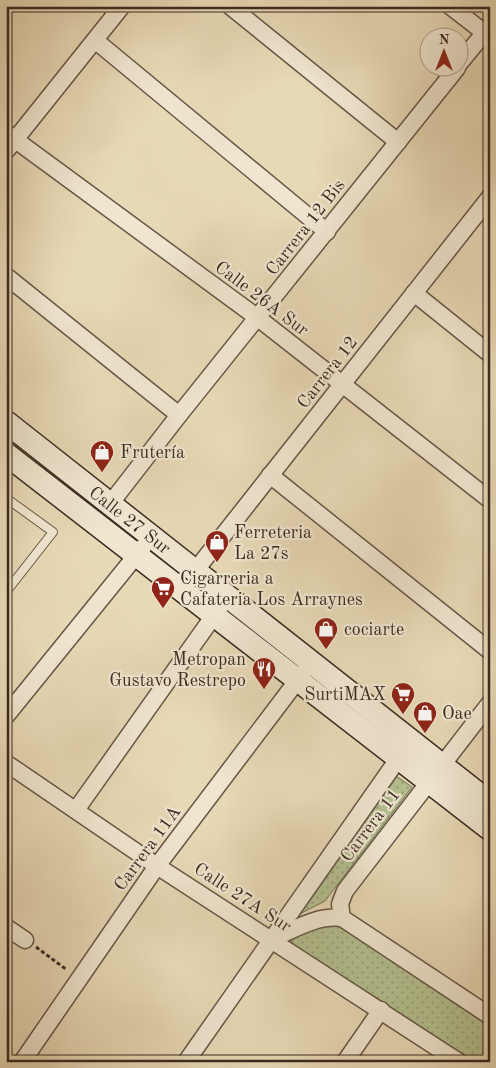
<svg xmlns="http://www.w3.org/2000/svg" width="496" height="1068" font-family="'Old Standard TT',serif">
<defs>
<pattern id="grass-dots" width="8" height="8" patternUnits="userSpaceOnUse" patternTransform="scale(1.25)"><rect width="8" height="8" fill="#b4c090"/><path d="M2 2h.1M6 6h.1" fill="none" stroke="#939c75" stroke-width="1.8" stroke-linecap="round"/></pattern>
</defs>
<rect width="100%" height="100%" fill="#e8d9b6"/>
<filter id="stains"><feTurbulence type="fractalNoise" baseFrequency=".004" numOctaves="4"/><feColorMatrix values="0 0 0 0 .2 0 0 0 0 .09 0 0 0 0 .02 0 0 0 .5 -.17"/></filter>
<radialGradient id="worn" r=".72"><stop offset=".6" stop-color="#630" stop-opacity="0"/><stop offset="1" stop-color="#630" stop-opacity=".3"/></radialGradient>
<g fill="url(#grass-dots)" stroke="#777659">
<path d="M396,776L412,787L325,901L288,920Z"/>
<path d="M325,925L342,927L490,1027V1062H474L290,942L309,929Z"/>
</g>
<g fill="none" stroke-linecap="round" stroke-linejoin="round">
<g stroke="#665647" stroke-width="10">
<path id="lane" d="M6,498L53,532L6,592"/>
</g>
<g stroke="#665647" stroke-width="19">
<g id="street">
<path d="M230,6L398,142"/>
<path d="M450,6L490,37"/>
<path d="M96,41L327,232"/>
<path d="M458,65L490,26"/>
<path d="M6,133L258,318L490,500"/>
<path d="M6,151L122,6"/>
<path d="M6,276L179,415"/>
<path d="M414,293L490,354"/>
<path d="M270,475L490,651"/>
<path d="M110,504L179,415L457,68"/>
<path d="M195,571L490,197"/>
<path d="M6,716L143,547"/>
<path d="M6,763L157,866L459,1062"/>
<path d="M76,810L220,607"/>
<path d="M342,918L340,904L345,891L490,703"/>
<path d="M6,927L25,940"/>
<path d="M272,939C295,929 317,915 342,918L490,1016"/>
<path d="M22,1062L157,866L303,673"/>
<path d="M186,1062L398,759"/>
<path d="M345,1062L381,1010"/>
</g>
</g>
<g stroke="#3a2b22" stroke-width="25">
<g id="secondary">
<path d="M6,422L490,803"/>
<path d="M6,454L490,829"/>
</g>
</g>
<path stroke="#3a2b22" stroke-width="3" stroke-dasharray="4 2.5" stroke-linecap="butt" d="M36,947L67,970"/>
<use href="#lane" stroke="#f0e6d0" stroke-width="8"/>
<use href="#street" stroke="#f0e6d0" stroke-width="16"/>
<use href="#secondary" stroke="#f0e6d0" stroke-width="22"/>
</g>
<defs>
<g id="shop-pin" transform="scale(1.25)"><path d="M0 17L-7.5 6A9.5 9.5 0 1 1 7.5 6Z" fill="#8f2418" stroke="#f0e6d0"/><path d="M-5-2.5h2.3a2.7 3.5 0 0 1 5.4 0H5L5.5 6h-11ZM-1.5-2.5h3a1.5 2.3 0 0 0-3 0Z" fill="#fff"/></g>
<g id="supermarket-pin" transform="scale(1.25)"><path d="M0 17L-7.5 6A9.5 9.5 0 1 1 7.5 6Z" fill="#8f2418" stroke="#f0e6d0"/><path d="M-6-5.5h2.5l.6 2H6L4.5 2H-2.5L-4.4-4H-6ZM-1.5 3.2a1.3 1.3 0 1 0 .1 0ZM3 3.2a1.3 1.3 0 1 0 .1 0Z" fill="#fff"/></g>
<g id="restaurant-pin" transform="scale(1.25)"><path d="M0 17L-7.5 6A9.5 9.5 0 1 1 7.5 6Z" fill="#8f2418" stroke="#f0e6d0"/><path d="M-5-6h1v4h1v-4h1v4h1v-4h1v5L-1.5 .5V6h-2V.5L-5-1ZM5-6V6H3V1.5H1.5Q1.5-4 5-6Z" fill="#fff"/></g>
</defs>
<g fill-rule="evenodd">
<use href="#shop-pin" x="102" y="452"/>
<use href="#shop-pin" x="217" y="542"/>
<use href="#supermarket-pin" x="163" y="588"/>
<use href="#shop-pin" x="326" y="629"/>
<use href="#restaurant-pin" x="264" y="669"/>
<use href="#supermarket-pin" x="403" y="694"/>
<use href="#shop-pin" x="425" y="713"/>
</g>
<g text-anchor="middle" stroke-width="4.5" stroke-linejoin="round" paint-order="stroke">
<g font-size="18" fill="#3a2b22" stroke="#f0e6d0">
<text transform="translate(305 227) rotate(-52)" y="6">Carrera 12 Bis</text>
<text transform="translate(262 298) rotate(37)" y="6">Calle 26A Sur</text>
<text transform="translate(327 372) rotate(-52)" y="6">Carrera 12</text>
<text transform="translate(130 520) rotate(38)" y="6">Calle 27 Sur</text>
<text transform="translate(370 825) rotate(-53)" y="6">Carrera 11</text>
<text transform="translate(147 848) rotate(-54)" y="6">Carrera 11A</text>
<text transform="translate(243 897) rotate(33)" y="6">Calle 27A Sur</text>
</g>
<g font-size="18" fill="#3a2b22" stroke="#f0e6d0" text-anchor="start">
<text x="120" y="458">Frutería</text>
<text x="234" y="538">Ferreteria<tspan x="234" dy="21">La 27s</tspan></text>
<text x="180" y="584">Cigarreria a<tspan x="180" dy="21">Cafateria Los Arraynes</tspan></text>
<text x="344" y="635">cociarte</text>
<text x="246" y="665" text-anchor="end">Metropan<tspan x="246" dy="21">Gustavo Restrepo</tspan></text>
<text x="386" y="700" text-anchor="end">SurtiMAX</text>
<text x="442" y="719">Oae</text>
</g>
</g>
<rect width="496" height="1068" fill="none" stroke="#e8d9b6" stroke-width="25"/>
<rect x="8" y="8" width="481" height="1053" fill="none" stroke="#3a2b22" stroke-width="2.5"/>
<rect x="12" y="12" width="471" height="1043" fill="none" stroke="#3a2b22"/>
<g transform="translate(444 52)"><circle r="24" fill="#f0e6d0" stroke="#a79b8a"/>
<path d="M0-4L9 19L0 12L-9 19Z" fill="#8f2418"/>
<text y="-8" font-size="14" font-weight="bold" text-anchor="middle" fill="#3a2b22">N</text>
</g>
<rect width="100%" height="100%" filter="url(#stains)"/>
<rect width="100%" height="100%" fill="url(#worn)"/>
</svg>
